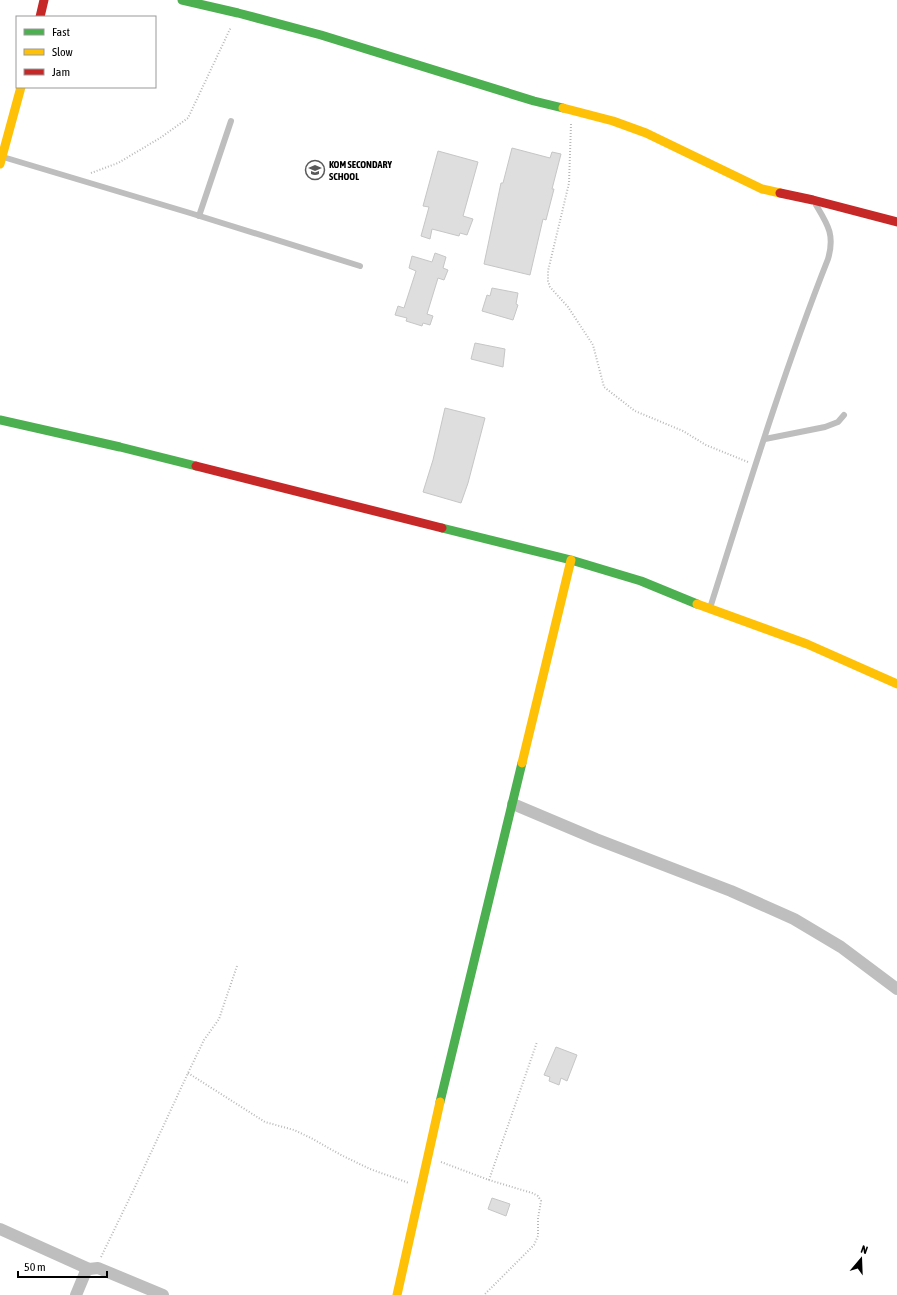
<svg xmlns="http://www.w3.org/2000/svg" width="897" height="1295" font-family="'Asap Condensed',sans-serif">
<rect width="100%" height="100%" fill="#fff"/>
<g fill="#dedede" stroke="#c6c6c6">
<path d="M512,148L550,158L552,152L561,154L552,189H554L546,220L543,219L530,275L484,264L501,183H503Z"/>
<path d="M438,151L478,162L463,216L473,219L467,235L460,233L459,236L432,229L430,239L421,236L429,207L423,206Z"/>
<path d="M435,253L446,257L443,268L448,270L444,280L438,278L427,314L433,316L430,325L423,323L422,326L406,321L407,318L395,315L398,306L404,308L416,271L409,268L412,256L432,262Z"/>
<path d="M492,288L518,293L516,304L518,305L513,320L482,311L487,295L490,296Z"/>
<path d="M475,343L505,349L503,367L471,359Z"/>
<path d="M445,408L485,418L468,483L461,503L423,492L433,460Z"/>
<path d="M556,1047L577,1055L567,1081L561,1078L559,1085L549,1081L550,1077L544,1075Z"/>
<path d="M492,1198L510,1204L506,1216L488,1209Z"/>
</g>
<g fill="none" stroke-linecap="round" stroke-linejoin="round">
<g stroke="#b9b9b9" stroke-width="2" stroke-dasharray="1 2" stroke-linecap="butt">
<path d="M571,124L569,183L548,271V281L550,287L568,307L593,345L604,387L635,411L683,431L706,445L748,462"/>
<path d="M91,173L118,163L160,138L188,118L231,27"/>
<path d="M188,1073L265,1122L294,1130L311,1138L341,1155L370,1169L409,1183"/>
<path d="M441,1162L489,1180L532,1193L538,1196L541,1201L538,1218V1236L534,1245L484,1295"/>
<path d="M489,1180L537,1042"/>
<path d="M101,1257L135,1187L188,1073L204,1040L219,1019L237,966"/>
</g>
<g stroke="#bebebe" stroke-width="6">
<path d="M3,157L190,213L360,266"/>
<path d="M199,216L231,121"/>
<path d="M765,439L825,427L838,422L844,415"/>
<path d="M710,608C747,491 783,373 828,259C835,235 828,225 816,205"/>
</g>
<g stroke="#bebebe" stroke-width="12">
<path d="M513,804L596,839L731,891L794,919L841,947L897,989"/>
<path d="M0,1229L89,1269"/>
<path d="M76,1295L86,1271L89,1269L98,1268L163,1295"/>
</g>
<g stroke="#4caf50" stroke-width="9">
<path d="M182,0L238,13L321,35L534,101L563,108"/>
<path d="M0,420L120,447L196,466"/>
<path d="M442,528L571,560L641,581L697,604"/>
<path d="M440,1102L522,763"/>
</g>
<g stroke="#ffc107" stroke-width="9">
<path d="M563,108L613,121L646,133L762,189L780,193"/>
<path d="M0,164L21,87"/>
<path d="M697,604L807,644L897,684"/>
<path d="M522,763L571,560"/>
<path d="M397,1295L440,1102"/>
</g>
<g stroke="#c62828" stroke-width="9">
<path d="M40,17L44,0"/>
<path d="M780,193L813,200L897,222"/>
<path d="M196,466L442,528"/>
</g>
</g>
<defs>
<g id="school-ring" transform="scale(1)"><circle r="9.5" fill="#fff" stroke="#595959" stroke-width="1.5"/><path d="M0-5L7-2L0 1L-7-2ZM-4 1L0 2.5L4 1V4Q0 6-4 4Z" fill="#595959"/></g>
</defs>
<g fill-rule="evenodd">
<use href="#school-ring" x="315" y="170"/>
</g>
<g text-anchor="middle" stroke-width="3.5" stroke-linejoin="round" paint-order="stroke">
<g font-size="10" font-weight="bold" fill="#000" stroke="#fff" text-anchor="start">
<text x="329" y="168">KOM SECONDARY<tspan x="329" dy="12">SCHOOL</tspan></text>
</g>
</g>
<rect x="16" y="16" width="140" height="72" fill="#ffffff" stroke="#999999"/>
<rect x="24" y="29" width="20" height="6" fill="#4caf50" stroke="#999999"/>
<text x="52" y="36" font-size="12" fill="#000000">Fast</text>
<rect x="24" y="49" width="20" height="6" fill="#ffc107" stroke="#999999"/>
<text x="52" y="56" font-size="12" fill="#000000">Slow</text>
<rect x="24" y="69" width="20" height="6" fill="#c62828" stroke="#999999"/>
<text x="52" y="76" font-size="12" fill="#000000">Jam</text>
<g transform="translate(861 1259) rotate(19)" stroke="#ffffff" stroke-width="3" paint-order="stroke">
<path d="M0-3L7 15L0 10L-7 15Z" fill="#000000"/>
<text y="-6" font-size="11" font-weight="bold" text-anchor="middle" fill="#000000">N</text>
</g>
<path d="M18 1271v6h89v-6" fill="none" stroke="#000000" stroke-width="2"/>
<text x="24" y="1271" font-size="12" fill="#000000" stroke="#ffffff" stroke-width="3" paint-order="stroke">50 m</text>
</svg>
